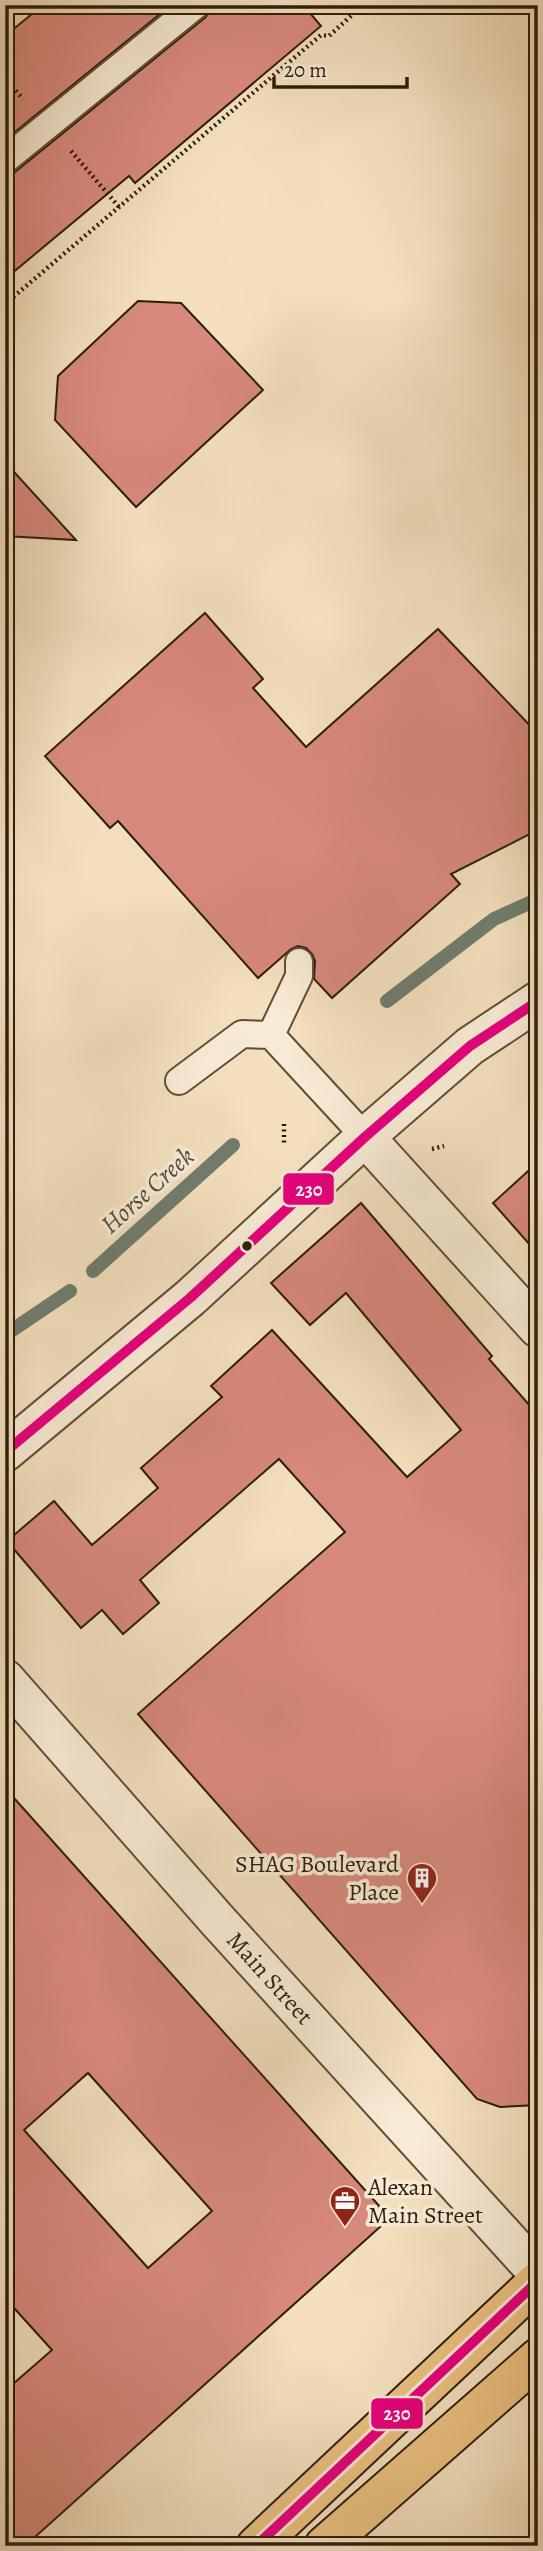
<svg xmlns="http://www.w3.org/2000/svg" width="543" height="2551" font-family="Alegreya,serif">
<rect width="100%" height="100%" fill="#f4e0bf"/>
<filter id="stains"><feTurbulence type="fractalNoise" baseFrequency=".00286" numOctaves="4"/><feColorMatrix values="0 0 0 0 .2 0 0 0 0 .09 0 0 0 0 .02 0 0 0 .5 -.17"/></filter>
<radialGradient id="worn" r=".72"><stop offset=".6" stop-color="#630" stop-opacity="0"/><stop offset="1" stop-color="#630" stop-opacity=".3"/></radialGradient>
<g fill="none" stroke-linecap="round" stroke-linejoin="round">
<g stroke="#6f7d6f" stroke-width="14">
<path d="M387,1001L494,919L538,899"/>
<path d="M93,1271L233,1145"/>
<path d="M5,1335L70,1291"/>
</g>
</g>
<g fill="#d8897d" stroke="#2c1e0d" stroke-width="2" fill-rule="evenodd">
<path d="M43,5H171L5,140V36Z"/>
<path d="M211,5H303L321,26L135,183L129,176L5,279V175L15,172L206,17Z"/>
<path d="M138,301L181,303L263,390L136,507L55,420L58,376Z"/>
<path d="M5,462L76,540L5,536Z"/>
<path d="M205,613L263,679L253,688L306,747L438,629L538,734V830L451,874L460,884L332,998L314,979L315,961L312,954L306,948L298,946L291,949L258,978L118,821L110,828L45,756Z"/>
<path d="M538,1162V1254L493,1203Z"/>
<path d="M361,1203L492,1356L489,1359L538,1415V2105L500,2107L477,2099L138,1714L345,1532L279,1459L140,1580L159,1603L123,1634L102,1610L81,1628L7,1541L54,1501L92,1545L158,1488L141,1468L222,1397L211,1386L272,1330L407,1477L461,1430L346,1293L310,1325L271,1283Z"/>
<path d="M5,1788L390,2218L25,2546H5V2391L52,2350L5,2298ZM88,2073L212,2211L148,2268L24,2130Z"/>
</g>
<g fill="none" stroke-linecap="round" stroke-linejoin="round">
<g stroke="#5e4e3a" stroke-width="30">
<g id="lane">
<path d="M5,160L196,5"/>
<path d="M271,1035L299,976V962"/>
<path d="M179,1081L242,1034L271,1035L365,1137"/>
</g>
</g>
<g stroke="#5e4e3a" stroke-width="42">
<g id="street">
<path d="M365,1137L538,1328"/>
<path d="M5,1452L190,1298L365,1137L470,1046L538,1001"/>
<path d="M5,1679L218,1921L538,2273"/>
</g>
</g>
<g stroke="#2c1e0d" stroke-width="42">
<g id="primary">
<path d="M256,2546L538,2281"/>
<path d="M324,2546L538,2358"/>
</g>
</g>
<g stroke="#2c1e0d" stroke-width="4.5" stroke-dasharray="2 3.5" stroke-linecap="butt">
<path d="M5,78L23,99"/>
<path d="M71,151L119,207"/>
<path d="M5,304L321,35L329,36L363,5"/>
<path d="M284,1124V1146"/>
<path d="M432,1149L444,1146"/>
</g>
<use href="#lane" stroke="#f8ebd5" stroke-width="26"/>
<use href="#street" stroke="#f8ebd5" stroke-width="38"/>
<use href="#primary" stroke="#eac080" stroke-width="38"/>
<g stroke="#f8ebd5" stroke-width="16">
<g id="bus-1">
<path d="M5,1452L190,1298L365,1137L470,1046L538,1001"/>
<path d="M256,2546L538,2281"/>
</g>
</g>
<use href="#bus-1" stroke="#e5007d" stroke-width="10"/>
</g>
<defs>
<g id="building-pin" transform="scale(1.575)"><path d="M0 17L-7.5 6A9.5 9.5 0 1 1 7.5 6Z" fill="#8f2418" stroke="#f8ebd5"/><path d="M-4-6H4V6H1V3H-1V6H-4ZM-2.5-4.3h1.7v1.8h-1.7ZM.8-4.3h1.7v1.8H.8ZM-2.5-1h1.7V.8h-1.7ZM.8-1h1.7V.8H.8Z" fill="#fff"/></g>
<g id="office-pin" transform="scale(1.575)"><path d="M0 17L-7.5 6A9.5 9.5 0 1 1 7.5 6Z" fill="#8f2418" stroke="#f8ebd5"/><path d="M-6-3h4V-5.5h4V-3h4V5H-6ZM-1-4.5V-3h2v-1.5ZM-6 0V1H6V0Z" fill="#fff"/></g>
</defs>
<g fill-rule="evenodd">
<use href="#building-pin" x="422" y="1878"/>
<use href="#office-pin" x="345" y="2201"/>
</g>
<circle fill="#2c1e0d" stroke="#f8ebd5" stroke-width="2.5" cx="247" cy="1246" r="6"/>
<g text-anchor="middle" stroke-width="7" stroke-linejoin="round" paint-order="stroke">
<g font-size="24" fill="#2c1e0d" stroke="#f8ebd5" text-anchor="end">
<text x="399" y="1872">SHAG Boulevard<tspan x="399" dy="28">Place</tspan></text>
<text x="368" y="2195" text-anchor="start">Alexan<tspan x="368" dy="28">Main Street</tspan></text>
</g>
<g font-size="24" fill="#2c1e0d" stroke="#f8ebd5">
<text transform="translate(270 1978) rotate(48)" y="8">Main Street</text>
</g>
<g font-size="26" font-style="italic" fill="#4e4e3e" stroke="#f8ebd5">
<text transform="translate(147 1190) rotate(-42)" y="9">Horse Creek</text>
</g>
</g>
<g stroke="#f8ebd5" stroke-width="2.5">
<rect x="282" y="1172" width="53" height="34" rx="7" fill="#e5007d"/>
<rect x="370" y="2397" width="54" height="33" rx="7" fill="#e5007d"/>
</g>
<g font-size="19" text-anchor="middle" font-weight="bold" fill="#fff">
<text x="309" y="1196">230</text>
<text x="397" y="2420">230</text>
</g>
<rect width="543" height="2551" fill="none" stroke="#f4e0bf" stroke-width="28"/>
<rect x="7" y="7" width="529" height="2537" fill="none" stroke="#2c1e0d" stroke-width="3.5"/>
<rect x="14" y="14" width="515" height="2523" fill="none" stroke="#2c1e0d" stroke-width="2"/>
<path d="M274 77v10h133v-10" fill="none" stroke="#2c1e0d" stroke-width="3.5"/>
<text x="284" y="77" font-size="21" fill="#2c1e0d" stroke="#f8ebd5" stroke-width="5" paint-order="stroke">20 m</text>
<rect width="100%" height="100%" filter="url(#stains)"/>
<rect width="100%" height="100%" fill="url(#worn)"/>
</svg>
